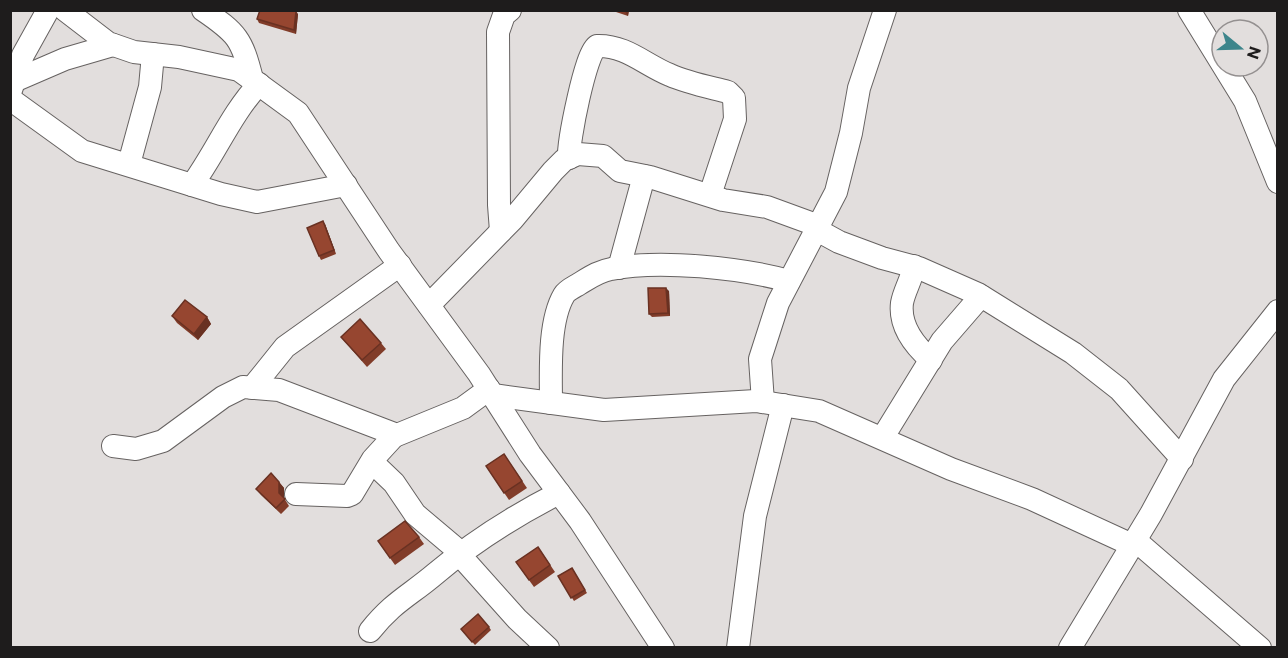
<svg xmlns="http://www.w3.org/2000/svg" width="1288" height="658" font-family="Commissioner,sans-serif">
<rect width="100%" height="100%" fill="#e2dedd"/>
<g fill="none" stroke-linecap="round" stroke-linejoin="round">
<g stroke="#666261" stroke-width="24">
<g id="minor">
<path d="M65,10L108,43L134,52L179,57L239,70L298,113L389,251L479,374L530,454L580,521L663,648"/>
<path d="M203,10C237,33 242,39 252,79"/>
<path d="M1189,10L1245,101L1278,182"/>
<path d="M14,81L65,59L113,45"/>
<path d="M11,90L23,55L48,10"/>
<path d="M10,99L82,151L221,194L257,202L346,185"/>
<path d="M569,158C568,142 586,51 597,46C626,45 645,65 670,75C688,83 709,87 728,92L734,98L735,119L710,195"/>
<path d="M129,164L150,87L153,54"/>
<path d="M192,185C216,152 231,114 259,84"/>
<path d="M817,230L839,242L882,258L919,268L978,294L1073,353L1119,389L1182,459"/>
<path d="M501,231L499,205L498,32L504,15L510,10"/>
<path d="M914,266C912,279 904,291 902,303C899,327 915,346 931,360"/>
<path d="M619,268L644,176"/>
<path d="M429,305L513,219L553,171L564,160L578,154L603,156L620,171L650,177L723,200L767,207L819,226"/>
<path d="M252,388L285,347L400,265"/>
<path d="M493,395L604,410L756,401L819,411L951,469L1032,499L1132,545"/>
<path d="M763,402L760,359L778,303L836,192L851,133L859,88L885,10"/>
<path d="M551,403C551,373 548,322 564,295C567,290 574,287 579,284C589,278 599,271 611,269C659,259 742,268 789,281"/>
<path d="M883,437L942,341L981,296"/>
<path d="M113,446L136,449L163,441L223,397L243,387L279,390L397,435L463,408L489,389"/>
<path d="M372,462L394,483L415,514L460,552"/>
<path d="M296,494L347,496L352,494L373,459L395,435"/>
<path d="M1135,540L1260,648"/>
<path d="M458,553L517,619L548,648"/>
<path d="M370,631C393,602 409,596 435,574C474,541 514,516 559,493"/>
<path d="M738,648L755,516L783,405"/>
<path d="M1070,648L1151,514L1224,379L1278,311"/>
</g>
</g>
<use href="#minor" stroke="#fff" stroke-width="22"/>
</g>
<g fill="#813c29">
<path d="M610,10H629L628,16Z"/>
<path d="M298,14L296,34L259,23L257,19Z"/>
<path d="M325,224L336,254L321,260L319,256Z"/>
<path d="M669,291L670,316L652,317L649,314Z"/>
<path d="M172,316L207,317L211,324L198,340L177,323Z"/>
<path d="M341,337L381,343L386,349L367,367L346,343Z"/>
<path d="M504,454L527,488L509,500L486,466Z"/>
<path d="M279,482L284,488V498L289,506L281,514L261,495L256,489Z"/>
<path d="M419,537L424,544L395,565L378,541Z"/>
<path d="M538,547L555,572L534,587L516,562Z"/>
<path d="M572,568L587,593L574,601L558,576Z"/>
<path d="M489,627L491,630L475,645L461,629Z"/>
</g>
<g fill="#693122">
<path d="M624,10H629L628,16Z"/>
<path d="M296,11L298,14L296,34L294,30Z"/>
<path d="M323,221L325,224L336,254L334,250Z"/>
<path d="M666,288L669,291L670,316L668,313Z"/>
<path d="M207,317L211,324L198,340L194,334Z"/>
<path d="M279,482L284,488V500L279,493Z"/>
</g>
<g fill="#964630" stroke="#693122" stroke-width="1.5">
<path d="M260,10L296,11L294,30L257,19Z"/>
<path d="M323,221L334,250L319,256L307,228Z"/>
<path d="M648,288H666L668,313L649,314Z"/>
<path d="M185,300L207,317L194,334L172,316Z"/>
<path d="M360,319L381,343L362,360L341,337Z"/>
<path d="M504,454L522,481L504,493L486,466Z"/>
<path d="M271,473L279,482V493L285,499L276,508L256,489Z"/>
<path d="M405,521L419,537L390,558L378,541Z"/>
<path d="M538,547L550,565L529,580L516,562Z"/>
<path d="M572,568L585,590L571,598L558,576Z"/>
<path d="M478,614L489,627L472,642L461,629Z"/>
</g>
<rect width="1288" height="658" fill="none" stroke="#1e1c1c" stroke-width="24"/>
<g transform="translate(1240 48) rotate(109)"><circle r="28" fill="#e2dedd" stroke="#949090" stroke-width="1.5"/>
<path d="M0-4.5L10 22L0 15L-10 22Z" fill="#3d858b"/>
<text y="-9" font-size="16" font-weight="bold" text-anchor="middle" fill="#1e1c1c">N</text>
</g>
</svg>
